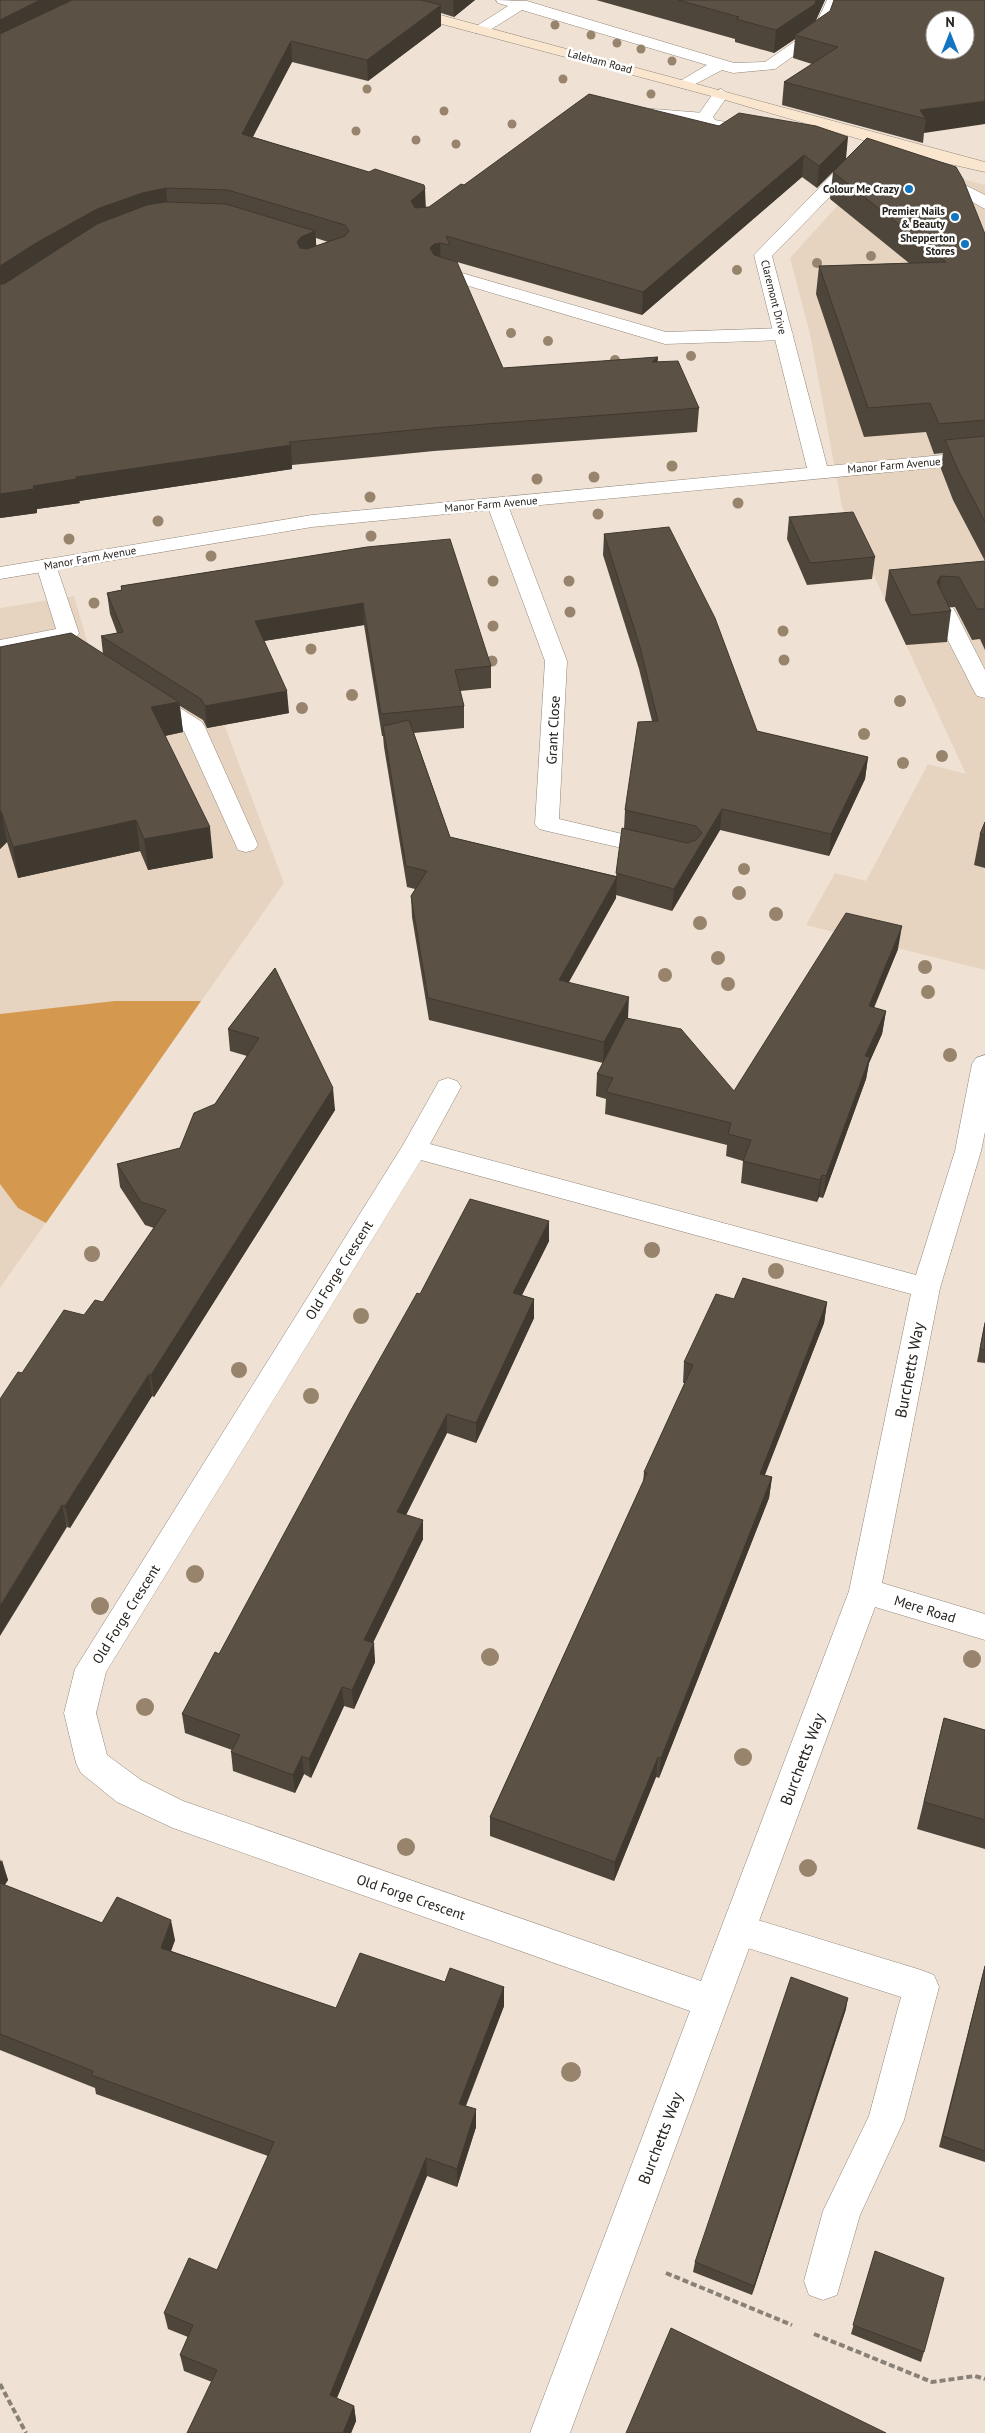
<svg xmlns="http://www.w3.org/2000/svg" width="985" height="2433" font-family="'PT Sans',sans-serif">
<rect width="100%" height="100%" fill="#efe2d4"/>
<g fill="#e6d4c0">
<path d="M881,158L985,185V970L806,925L835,873L866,881L928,764L966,774L842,507L810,334L790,258Z"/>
<path d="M74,596L90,651L180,707L221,716L284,883L0,1288V608Z"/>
</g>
<path fill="#d5984f" d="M115,1001H201L46,1223L18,1208L0,1184V1014Z"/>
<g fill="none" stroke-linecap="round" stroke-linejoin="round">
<g stroke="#918579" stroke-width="1">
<g id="lane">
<path d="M641,108L704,113L710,115L712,118L710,121L704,123L635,116L633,113L635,110Z"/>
<path d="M441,267L666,332L784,328L790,330L793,334L790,338L784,340L665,344L435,276L432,272L435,268Z"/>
<path d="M46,559L53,561L56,565L79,633L76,638L68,639L0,652V640L56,629L36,565L39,561Z"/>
<path d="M945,607L953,608L956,613L985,670V698L977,696L974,691L934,613L937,608Z"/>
<path d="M150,692L158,694L202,722L205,727L258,845L254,850L246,852L238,850L184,731L142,704L139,699L142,694Z"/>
<path d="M738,1914L921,1970L934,1975L939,1987L904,2120L860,2215L837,2295L823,2300L809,2295L804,2281L823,2211L869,2116L901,1997L726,1941L721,1930L726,1919Z"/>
</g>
</g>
<g stroke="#918579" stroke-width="1">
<g id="street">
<path d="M496,0L527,1L734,63L765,62L814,28L827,0H841L826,33L775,69L733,73L722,70L686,89L678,84L680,81L707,65L522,10L485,33H475L472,30L475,27L508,6L498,3Z"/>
<path d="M721,89L729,94L713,117L715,120L762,129L764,132L762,135L756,137L710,129C703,127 700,124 696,118L698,115L715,91Z"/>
<path d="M858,153L864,154L866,158L864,162L772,256L827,466L985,451V463L509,508L567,661L559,819L665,844L669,849L665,854L657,856L547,831L539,829L535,824L545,661L489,510L312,527L0,579V567L312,515L807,468L754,255L852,154Z"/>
<path d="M935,176L967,186L985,195V209L962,196L929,185L927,181L929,177Z"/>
<path d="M985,1055V1132L981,1151L940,1288L882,1583L985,1614V1640L875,1607L570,2433H530L690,2011L173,1828L117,1802L81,1773L76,1763L64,1713L75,1669L403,1145L439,1081L448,1078L457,1081L461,1087L430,1144L916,1275L955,1151L972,1064L976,1058ZM421,1160L911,1294L849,1591L701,1981L183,1801L141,1780L107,1755L96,1713L106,1672Z"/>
</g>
</g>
<g stroke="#918579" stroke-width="1">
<path id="secondary" d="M361,0H385L985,162V172L928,159L715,97L363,3Z"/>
</g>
<g stroke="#898177" stroke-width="4" stroke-dasharray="6 3" stroke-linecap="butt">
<path d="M666,2273L792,2325"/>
<path d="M814,2334L932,2382L975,2376L985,2379"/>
<path d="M0,2384L26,2433"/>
</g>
<use href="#lane" fill="#fff" fill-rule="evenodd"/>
<use href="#street" fill="#fff" fill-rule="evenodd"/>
<use href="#secondary" fill="#fae6ce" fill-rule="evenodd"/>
</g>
<g fill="#98846d">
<circle cx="555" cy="25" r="4.5"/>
<circle cx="591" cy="35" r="4.5"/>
<circle cx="617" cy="43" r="4.5"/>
<circle cx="641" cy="49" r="4.5"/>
<circle cx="672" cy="61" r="4.5"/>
<circle cx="563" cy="79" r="4.5"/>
<circle cx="367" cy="89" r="4.5"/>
<circle cx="651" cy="94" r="4.5"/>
<circle cx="444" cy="111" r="4.5"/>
<circle cx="512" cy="124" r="4.5"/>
<circle cx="356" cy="131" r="4.5"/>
<circle cx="416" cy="140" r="4.5"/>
<circle cx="456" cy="144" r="4.5"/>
<circle cx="871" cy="256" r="5"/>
<circle cx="817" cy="263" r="5"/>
<circle cx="737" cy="270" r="5"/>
<circle cx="511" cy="333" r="5"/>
<circle cx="548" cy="341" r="5"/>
<circle cx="691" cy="356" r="5"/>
<circle cx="615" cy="360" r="5"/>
<circle cx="672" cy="466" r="5.5"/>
<circle cx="594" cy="477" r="5.5"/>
<circle cx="537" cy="479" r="5.5"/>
<circle cx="370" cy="497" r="5.5"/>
<circle cx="738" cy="503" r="5.5"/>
<circle cx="598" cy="514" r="5.5"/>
<circle cx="158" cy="521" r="5.5"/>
<circle cx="371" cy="536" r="5.5"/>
<circle cx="69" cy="539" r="5.5"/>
<circle cx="211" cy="556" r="5.5"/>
<circle cx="493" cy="581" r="5.5"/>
<circle cx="569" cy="581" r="5.5"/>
<circle cx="94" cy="603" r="5.5"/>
<circle cx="570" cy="612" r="5.5"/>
<circle cx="493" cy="626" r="5.5"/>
<circle cx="783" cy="631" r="5.5"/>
<circle cx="311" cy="649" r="5.5"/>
<circle cx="784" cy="660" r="5.5"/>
<circle cx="492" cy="661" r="5.5"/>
<circle cx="352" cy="695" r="6"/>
<circle cx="900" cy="701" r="6"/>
<circle cx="302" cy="708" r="6"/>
<circle cx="864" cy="734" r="6"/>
<circle cx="942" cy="756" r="6"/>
<circle cx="903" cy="763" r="6"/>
<circle cx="744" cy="869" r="6"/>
<circle cx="739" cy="893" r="7"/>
<circle cx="776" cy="914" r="7"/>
<circle cx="700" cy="923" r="7"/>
<circle cx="718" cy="958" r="7"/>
<circle cx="925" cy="967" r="7"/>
<circle cx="665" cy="975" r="7"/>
<circle cx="728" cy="984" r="7"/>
<circle cx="928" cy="992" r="7"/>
<circle cx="950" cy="1055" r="7"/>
<circle cx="652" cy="1250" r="8"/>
<circle cx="92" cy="1254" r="8"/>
<circle cx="776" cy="1271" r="8"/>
<circle cx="361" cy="1316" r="8"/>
<circle cx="239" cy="1370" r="8"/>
<circle cx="311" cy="1396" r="8"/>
<circle cx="195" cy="1574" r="9"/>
<circle cx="100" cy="1606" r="9"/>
<circle cx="490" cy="1657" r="9"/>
<circle cx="972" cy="1659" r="9"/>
<circle cx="145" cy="1707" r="9"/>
<circle cx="743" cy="1757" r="9"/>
<circle cx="406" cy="1847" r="9"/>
<circle cx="808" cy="1868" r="9"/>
<circle cx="571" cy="2072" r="10"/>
</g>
<g fill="#4f463b" fill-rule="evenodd">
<path d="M0,0H475L454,17L441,13V26L368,81L292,62L253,137L425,189V207H429L464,185L719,126L848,137L817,188L802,177L642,315L450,260L503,368L658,357L657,362L699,408L697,432L434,451L292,465V469L79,501L80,503L37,509V513L0,518ZM316,238L328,242L316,246Z"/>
<path d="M596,0H825L815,22L985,0L924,133L923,143L782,105L784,82L812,64L793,58L795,39L774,53L735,42V39Z"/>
<path d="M833,172L985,234V650L980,639L972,640L955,607H949L951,611L947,642L906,645L885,600L889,570L985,561L953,500L941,469L943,453L934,454L926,432L864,437L816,294L819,266L909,263L830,199Z"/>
<path d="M789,517L875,557L872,579L807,585L787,539Z"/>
<path d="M604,534L757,731L868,757L865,779L829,856L720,830L672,911L616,895V898L569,982L628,1018L734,1091L898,949L874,1008L886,1011L882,1034L869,1063L866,1079L823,1198L819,1197L817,1202L741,1183L743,1161L726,1156L727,1145L605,1114L606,1099L596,1096L597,1074L603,1063L429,1020L412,917L411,896L415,889L407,887L384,747L383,736H382L364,625L264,641L289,713L207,728L203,720L180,706L183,732L165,736L213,858L148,870L140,851L18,878L7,842L0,849V647L103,654L101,636L117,633L110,614L107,593L121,590V586L367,547L491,666V688L460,691L464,706V728L414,733L450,837L616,876L624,829L625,810L652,721L639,669L603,555Z"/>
<path d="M985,822V868L974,865L980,834Z"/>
<path d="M275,968L335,1110L154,1397L152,1396L70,1528L67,1527L22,1373L103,1302L154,1228L145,1225L120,1187L117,1164L180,1148L215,1104L247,1056L230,1051L228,1029Z"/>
<path d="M549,1221V1241L522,1295L534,1299V1318L476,1443L447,1433L406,1515L423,1539L373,1643L375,1662L354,1709L344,1706L311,1778L304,1774L295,1793L233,1771L231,1752L232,1750L185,1733L182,1714L219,1654Z"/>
<path d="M734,1299L827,1302L824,1323L765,1475L772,1477L769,1498L659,1778L656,1777L614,1881L490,1836V1817L643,1482L644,1472L685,1383H683L684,1362Z"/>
<path d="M985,1321V1363L977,1362Z"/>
<path d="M944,1718L985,1730V1849L917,1829Z"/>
<path d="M0,1859L8,1880L4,1885L102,1923L175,1940L171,1951L336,2008L445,1982L504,1987V2006L466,2106L476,2127L457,2187L427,2176L337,2398L354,2406L356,2421L351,2433H187L212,2382L184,2371L180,2355L188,2337L168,2329L164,2313L217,2270L268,2156L96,2094L95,2088L0,2050Z"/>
<path d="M985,1965V2162L939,2147Z"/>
<path d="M846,2009L752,2295L693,2272L695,2262Z"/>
<path d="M875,2251L924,2352L921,2362L851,2334Z"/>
</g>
<g fill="#403930">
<path d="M40,0H85L0,42V20Z"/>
<path d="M453,0H475L454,17Z"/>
<path d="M816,0H825L813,27L795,35V39L774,53L776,30Z"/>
<path d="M441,5V26L368,81L367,60Z"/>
<path d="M291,41L292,62L243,155L242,134Z"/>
<path d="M985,101V124L924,133L926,119L920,110Z"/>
<path d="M848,137L846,159L817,188L819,166Z"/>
<path d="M804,155L802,177L642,315L643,292Z"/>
<path d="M166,188L168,210L0,291V266L36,243L97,209L142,193Z"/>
<path d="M425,189L426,211L412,223L411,201Z"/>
<path d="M315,231L317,253L302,259L297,242L301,237Z"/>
<path d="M440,243L441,265L430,248L434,244Z"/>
<path d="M658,357L656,380L652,362Z"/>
<path d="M291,445L292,469L79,501L80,503L37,509V513L0,518V494L33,486L76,477Z"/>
<path d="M941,576L937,606V582Z"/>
<path d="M363,603L364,625L257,642L255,621Z"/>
<path d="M287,691L289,713L207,728L205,706Z"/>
<path d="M179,702L183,732L155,738L151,707Z"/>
<path d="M868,757L865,779L829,856L831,834Z"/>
<path d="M722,809L720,830L672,911L674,889Z"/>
<path d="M1,811L7,842L0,849V813Z"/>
<path d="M136,820L140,851L18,878L13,847Z"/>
<path d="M210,827L213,858L148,870L144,839Z"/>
<path d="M617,877L616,898L558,1001L559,980Z"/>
<path d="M902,926L898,949L865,1028L869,1006Z"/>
<path d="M629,997L628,1018L603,1063L604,1042Z"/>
<path d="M886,1011L882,1034L869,1063L866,1079L823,1198L826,1176L865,1056Z"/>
<path d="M333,1088L335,1110L154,1397L151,1375Z"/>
<path d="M822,1175L819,1197L817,1202L820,1180Z"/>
<path d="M549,1221V1241L513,1313V1293Z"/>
<path d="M534,1299V1318L476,1443V1423Z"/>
<path d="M827,1302L824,1323L757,1494L760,1474Z"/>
<path d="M149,1374L152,1396L70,1528L65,1506Z"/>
<path d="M447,1414V1433L398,1531L397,1512Z"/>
<path d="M772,1477L769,1498L659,1778L661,1758Z"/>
<path d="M62,1505L67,1527L0,1636V1606Z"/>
<path d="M423,1520V1539L365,1659L364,1640Z"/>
<path d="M374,1643L375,1662L354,1709L352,1690Z"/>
<path d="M342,1687L344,1706L311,1778L309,1759Z"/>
<path d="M302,1756L304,1774L295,1793L293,1775Z"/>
<path d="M658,1757L656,1777L614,1881L615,1862Z"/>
<path d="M2,1860L8,1880L0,1893V1863Z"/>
<path d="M171,1920L175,1940L165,1967L161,1948Z"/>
<path d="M504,1987V2006L459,2122V2104Z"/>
<path d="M848,1998L846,2009L752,2295L754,2286Z"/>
<path d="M476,2109V2127L457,2187V2169Z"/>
<path d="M426,2158L427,2176L332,2410L330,2395Z"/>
<path d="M354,2406L356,2421L351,2433H343Z"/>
</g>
<g fill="#5c5145" stroke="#403930" fill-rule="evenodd">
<path d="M0,0H40L0,20Z"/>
<path d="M72,0H421L441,5L367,60L291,41L242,134L369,172L375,169L424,185L425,189L411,201L415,208L429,207L461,184L464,185L589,94L719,126L739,113L816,126L848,137L819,166L804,155L643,292L446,236L450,245L440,243L434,244L430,248L434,255L457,262L503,368L658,357L652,362L678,361L699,408L433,428L289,442L291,445L76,477V479L33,486L34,489L0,494V284H4L97,224L147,205L166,202L226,204L315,231L301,237L297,242L300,248L307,249L345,236L349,231L345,225L228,190L166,188L142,193L97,209L36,243L0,266V34Z"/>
<path d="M678,0H816L815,4L776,30L736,19L739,17Z"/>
<path d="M834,0H985V101L920,110L926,119L784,82L838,47L795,35L830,11ZM935,20H965V50H935Z"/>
<path d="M867,138L956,167L963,179L985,234V420L939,424L930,403L868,408L819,266L946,262L833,172Z"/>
<path d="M985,436V522L958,470L945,440Z"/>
<path d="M853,512L875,557L810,563L789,517Z"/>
<path d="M669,527L715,618L757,731L868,757L831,834L722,809L674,889L616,873L622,828L687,843L696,840L702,833L696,826L625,810L638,722L658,721L640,647L604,534Z"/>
<path d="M450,539L491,666L455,670L464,706L381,714L363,603L255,621L287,691L205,706L201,699L101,636L123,632L107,593L122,590L121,586L367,547Z"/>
<path d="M985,561V609H977L959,577L941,576L937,582L951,611L911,615L889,570Z"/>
<path d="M71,633L179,702L151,707L210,827L144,839L136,820L13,847L1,811L0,813V647Z"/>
<path d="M409,720L450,837L617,877L559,980L629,997L604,1042L428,998L411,896L427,871L406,866L383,726Z"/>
<path d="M985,822V835L980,834Z"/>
<path d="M846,913L902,926L869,1006L886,1011L865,1056L870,1057L826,1176L822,1175L820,1180L743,1161L751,1140L728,1134L731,1123L606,1092L613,1078L597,1074L626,1018L681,1029L734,1091Z"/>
<path d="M275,968L333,1088L151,1375L149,1374L65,1506L62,1505L0,1606V1399L18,1372L22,1373L64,1310L84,1315L95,1300L103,1302L166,1210L141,1202L117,1164L180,1148L194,1113L215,1104L259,1038L228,1029Z"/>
<path d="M470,1199L549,1221L513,1293L534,1299L476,1423L447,1414L397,1512L423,1520L364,1640L374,1643L352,1690L342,1687L309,1759L302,1756L293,1775L231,1752L240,1735L182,1714L215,1652L219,1654L351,1410L417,1293L420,1294Z"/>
<path d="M743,1278L827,1302L760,1474L772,1477L661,1758L658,1757L615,1862L490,1817L647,1473L644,1472L693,1365L684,1362L716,1294L734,1299Z"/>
<path d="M985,1323V1350L980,1349Z"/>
<path d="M944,1718L985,1730V1820L924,1802Z"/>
<path d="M0,1883L102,1923L117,1897L171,1920L161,1948L336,2008L360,1953L445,1982L450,1968L504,1987L459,2104L476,2109L457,2169L426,2158L330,2395L354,2406L343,2433H187L217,2370L180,2355L193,2325L164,2313L189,2258L217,2270L274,2142L91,2075L93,2071L0,2034Z"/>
<path d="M985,1966V2151L943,2136Z"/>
<path d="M791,1977L848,1998L754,2286L695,2262Z"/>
<path d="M875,2251L944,2278L924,2352L853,2325Z"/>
<path d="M671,2328L886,2433H626Z"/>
</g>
<g fill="#1374c0" stroke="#fff" stroke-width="2">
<circle cx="909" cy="189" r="5"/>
<circle cx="955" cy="217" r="5"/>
<circle cx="965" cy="244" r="5"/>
</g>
<g text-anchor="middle" stroke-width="5" stroke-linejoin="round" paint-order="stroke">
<g font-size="11" fill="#26221d" stroke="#fff">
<text transform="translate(600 61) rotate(15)" y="4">Laleham Road</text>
<text transform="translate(774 297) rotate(76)" y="4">Claremont Drive</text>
<text transform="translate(894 465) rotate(-5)" y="4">Manor Farm Avenue</text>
<text transform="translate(491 504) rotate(-5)" y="4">Manor Farm Avenue</text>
<text transform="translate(90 558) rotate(-10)" y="4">Manor Farm Avenue</text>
</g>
<g font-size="11" font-weight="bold" fill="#26221d" stroke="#fff" text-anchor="end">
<text x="899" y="193">Colour Me Crazy</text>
<text x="945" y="215">Premier Nails<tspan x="945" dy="13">&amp; Beauty</tspan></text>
<text x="955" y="242">Shepperton<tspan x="955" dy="13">Stores</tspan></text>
</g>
<g font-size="14" fill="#26221d" stroke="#fff">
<text transform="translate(553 730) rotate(-87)" y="5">Grant Close</text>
<text transform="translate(339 1270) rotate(-58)" y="5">Old Forge Crescent</text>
<text transform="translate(925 1609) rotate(17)" y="5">Mere Road</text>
<text transform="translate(126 1614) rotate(-58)" y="5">Old Forge Crescent</text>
<text transform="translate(411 1897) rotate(19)" y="5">Old Forge Crescent</text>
</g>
<g font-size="16" fill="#26221d" stroke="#fff">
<text transform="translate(909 1370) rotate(-79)" y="6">Burchetts Way</text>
<text transform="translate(802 1759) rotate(-69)" y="6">Burchetts Way</text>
<text transform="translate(660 2138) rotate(-69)" y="6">Burchetts Way</text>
</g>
</g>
<g transform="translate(950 35)"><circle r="24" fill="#ffffff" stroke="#a8a7a5"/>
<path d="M0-4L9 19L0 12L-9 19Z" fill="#1374c0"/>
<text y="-8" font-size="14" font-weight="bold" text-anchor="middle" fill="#26221d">N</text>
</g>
</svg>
